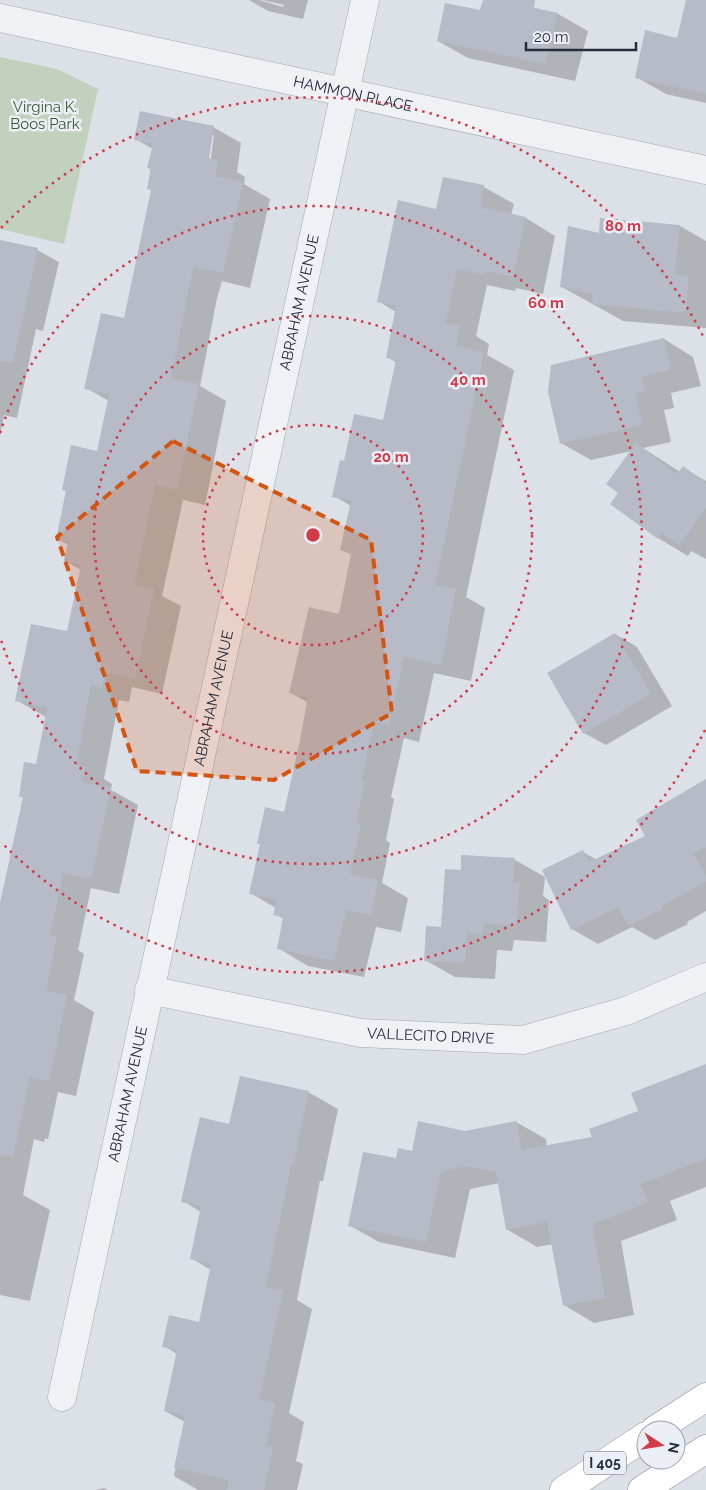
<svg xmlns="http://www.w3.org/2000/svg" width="706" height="1490" font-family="Raleway,sans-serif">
<rect width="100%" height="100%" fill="#dce0e7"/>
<path fill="#c1d1bd" d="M0,57L57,69L98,89L64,244L0,229Z"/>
<g fill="#0003" fill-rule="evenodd">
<path d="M249,0H259L283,7L284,5L262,0H308L303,19L268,11Z"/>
<path d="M484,0H504L558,14L588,31L575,81L468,58L438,41L481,12Z"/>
<path d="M687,0H706V103L666,94L636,77L678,39Z"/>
<path d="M213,127L241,143L237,172L245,177L244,184L270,199L250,288L222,281L217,298L200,386L226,401L205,505L183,500L162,596L181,606L162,694L132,687L129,702L119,700L104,779L112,784L111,790L138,805L119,894L91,888L78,950L84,954L74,1000L94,1012L76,1096L58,1092L48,1139L45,1138L44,1142L34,1139L23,1195L50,1210L30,1301L0,1295V907L24,798L20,796L37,766L46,717L16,700L68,633L81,570L65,561L69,545L57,539L98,452L109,401L86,388L125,319L153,191L148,188L153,149L135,139ZM211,135H214L210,165L207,164Z"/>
<path d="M444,178L484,187L514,204L511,215L526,218L555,236L543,294L516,288L515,291L487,285L476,336L489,344L487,355L514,370L466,597L485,608L471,681L434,673L419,742L404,738L391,797L394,799L386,840L390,843L382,883L408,898L401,932L376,927L364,977L308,966L278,948L284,919L275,914L276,908L250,893L285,813L309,703L291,693L339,615L352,555L342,549L351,506L334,496L345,462L384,421L396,362L387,357L396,312L378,301L437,210Z"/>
<path d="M602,219L680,226L706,241V328L623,321L562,287L600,234Z"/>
<path d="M0,241L37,250L59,262L43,331L36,329L17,418L4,415L0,436Z"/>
<path d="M664,339L693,357L701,386L671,393L674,408L664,410L671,442L643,448L680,472L683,468L706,481V559L691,551L688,556L658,538L619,493L631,451L591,460L561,443Z"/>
<path d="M615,634L637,647L672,706L606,745L584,733Z"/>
<path d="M706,781V911L687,922L688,924L655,940L632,927L598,944L572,929L583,852L597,860L647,836Z"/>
<path d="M515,860L545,877L543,896L549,900L546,942L514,940L512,951L497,950L495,979L455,977L425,960L442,929L462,871Z"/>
<path d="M706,1065V1187L670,1201L677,1220L621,1241L634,1315L594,1323L564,1305L553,1244L537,1247L508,1230L499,1183L470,1189L455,1258L379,1242L349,1225L396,1160L413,1153L465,1132L516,1122L546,1139L547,1147L593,1138L639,1112Z"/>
<path d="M308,1092L338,1109L323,1181H320L297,1300L312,1309L289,1413L304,1422L296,1461L303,1464L297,1490H198L174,1476L185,1422L165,1411L177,1354L164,1346L200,1323L211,1270L191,1258L201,1212L183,1201L230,1125Z"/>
<path d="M104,1488L108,1490H95Z"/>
</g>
<g fill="#b6bbc7">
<path d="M483,0H535L534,8L558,13L545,64L437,41L445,3L480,10Z"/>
<path d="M686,0H706V94L635,78L645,30L677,38Z"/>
<path d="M140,111L214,126L209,158L218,160L215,176L243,182L223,273L194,267L190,282L171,378L199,384L177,490L155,485L134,585L154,589L135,679L105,672L102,688L91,685L76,765L85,767L82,782L111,788L91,879L63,873L50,936L57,937L46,990L67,995L49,1081L30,1077L13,1157L0,1155V903L23,797H19L24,762L36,764L47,708L15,701L31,624L67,631L81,565L64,561L68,542L56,539L66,491L62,490L71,445L97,451L109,394L84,389L101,313L124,318L151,190L147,189L151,169L147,168L153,144L134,140Z"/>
<path d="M443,177L484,185L480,207L526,217L513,277L486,271L485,275L457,269L446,323L460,326L456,346L484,352L435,585L456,589L447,632H448L441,665L404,657L389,725L374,722L362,780L365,781L356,823L361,824L350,874L378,880L371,915L346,910L334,961L277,949L283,917L273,915L277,900L249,894L260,844H257L265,807L284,812L299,745L308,697L289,693L309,607L339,614L351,554L340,550L351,501L332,497L340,460L344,461L354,414L383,420L396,360L386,358L396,306L377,302L398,200L436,209Z"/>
<path d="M600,218L680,225L675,274L689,276L686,313L592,304L593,294L560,287L568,226L599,233Z"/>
<path d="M0,240L38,248L13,362L0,361Z"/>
<path d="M664,338L671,370L642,376L645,391L635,393L642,425L560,444L548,392L551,365Z"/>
<path d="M636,443L677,474L683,466L706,483V508L679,545L662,533L658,539L610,504L618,493L606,484Z"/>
<path d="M615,633L651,694L583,734L547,673Z"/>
<path d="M706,779V847L693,854L706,876V881L662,906L663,909L628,926L619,907L571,930L542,870L583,850L589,862L645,836L636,820Z"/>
<path d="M461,855L515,858L513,884L520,881L516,926L484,923L483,935L467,933L465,963L424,961L426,926L441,927L445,869L461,870Z"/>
<path d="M706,1064V1159L640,1184L648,1203L592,1224L605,1298L563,1306L547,1222L506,1230L496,1172L466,1166L441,1172L426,1242L348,1226L363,1152L396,1158L398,1148L412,1151L418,1121L465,1131L517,1121L521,1150L592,1137L589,1129L638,1111L631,1093Z"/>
<path d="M240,1076L309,1091L293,1165H291L266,1287L283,1290L259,1400L275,1403L266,1445L273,1446L264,1490H227L229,1480L174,1468L185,1416L164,1411L177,1350L162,1347L169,1315L199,1322L211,1264L190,1259L201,1206L181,1202L191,1156L200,1117L229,1124Z"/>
</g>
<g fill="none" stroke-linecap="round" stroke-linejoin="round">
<g stroke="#a1a7b1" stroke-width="29">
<g id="minor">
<path id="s1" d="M0,18L706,170"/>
<path id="s2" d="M149,990L361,1033L523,1040L626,1011L706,977"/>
<path id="s3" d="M62,1397L365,0"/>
</g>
</g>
<g stroke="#838c9e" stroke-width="29">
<g id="motorway">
<path d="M655,1430L706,1397"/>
<path d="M564,1490L646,1436"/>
<path d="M642,1490L706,1449"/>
</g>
</g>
<use href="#minor" stroke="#eff1f5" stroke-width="28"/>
<use href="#motorway" stroke="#fff" stroke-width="28"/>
</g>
<path fill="#d45511" fill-opacity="0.2" stroke="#d45511" stroke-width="4" stroke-dasharray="10 6" stroke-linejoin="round" d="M173,441L371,540L392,713L274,780L137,771L57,537Z"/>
<g fill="none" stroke="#d33a48" stroke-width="2.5" stroke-dasharray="2.5 5">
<circle cx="313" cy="535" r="110"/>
<circle cx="313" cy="535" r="219"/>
<path d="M0 433A329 329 0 1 1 0 637"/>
<path d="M705 730A438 438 0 0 1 1 842M1 228A438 438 0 0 1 705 340"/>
</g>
<g text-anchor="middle" stroke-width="5" stroke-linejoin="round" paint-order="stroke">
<rect fill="#ebeff5" stroke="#606775" stroke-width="1" x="584" y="1451.5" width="42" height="23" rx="4"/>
<g font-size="14" font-weight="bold" fill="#252d3e">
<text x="605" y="1468">I 405</text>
</g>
<g font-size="15" fill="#252d3e" stroke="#ebeff5">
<text dy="5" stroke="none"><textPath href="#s1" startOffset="361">HAMMON PLACE</textPath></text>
<text dy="5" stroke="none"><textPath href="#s3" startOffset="1120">ABRAHAM AVENUE</textPath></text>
<text dy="5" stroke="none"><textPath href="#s3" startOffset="715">ABRAHAM AVENUE</textPath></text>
<text dy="5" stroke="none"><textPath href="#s2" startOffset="286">VALLECITO DRIVE</textPath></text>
<text dy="5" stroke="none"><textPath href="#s3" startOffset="310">ABRAHAM AVENUE</textPath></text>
</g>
<g font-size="15" fill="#375a32" stroke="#ebeff5">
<text x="45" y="112">Virgina K.<tspan x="45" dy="17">Boos Park</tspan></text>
</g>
</g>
<circle cx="313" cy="535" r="8" fill="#d33a48" stroke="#ebeff5" stroke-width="2.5"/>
<g font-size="15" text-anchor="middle" font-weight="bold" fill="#d33a48" stroke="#ebeff5" stroke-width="5" stroke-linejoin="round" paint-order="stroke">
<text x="623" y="231">80 m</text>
<text x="546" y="308">60 m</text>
<text x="468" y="385">40 m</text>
<text x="391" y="462">20 m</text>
</g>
<g transform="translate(661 1445) rotate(102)"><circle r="24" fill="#ebeff5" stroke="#9ca1ac"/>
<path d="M0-4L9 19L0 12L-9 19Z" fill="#d33a48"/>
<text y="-8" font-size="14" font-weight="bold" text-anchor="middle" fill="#252d3e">N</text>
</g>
<path d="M526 42v8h110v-8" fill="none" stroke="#252d3e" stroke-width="2.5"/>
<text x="534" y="42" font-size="15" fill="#252d3e" stroke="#ebeff5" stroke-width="4" paint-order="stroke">20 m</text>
</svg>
